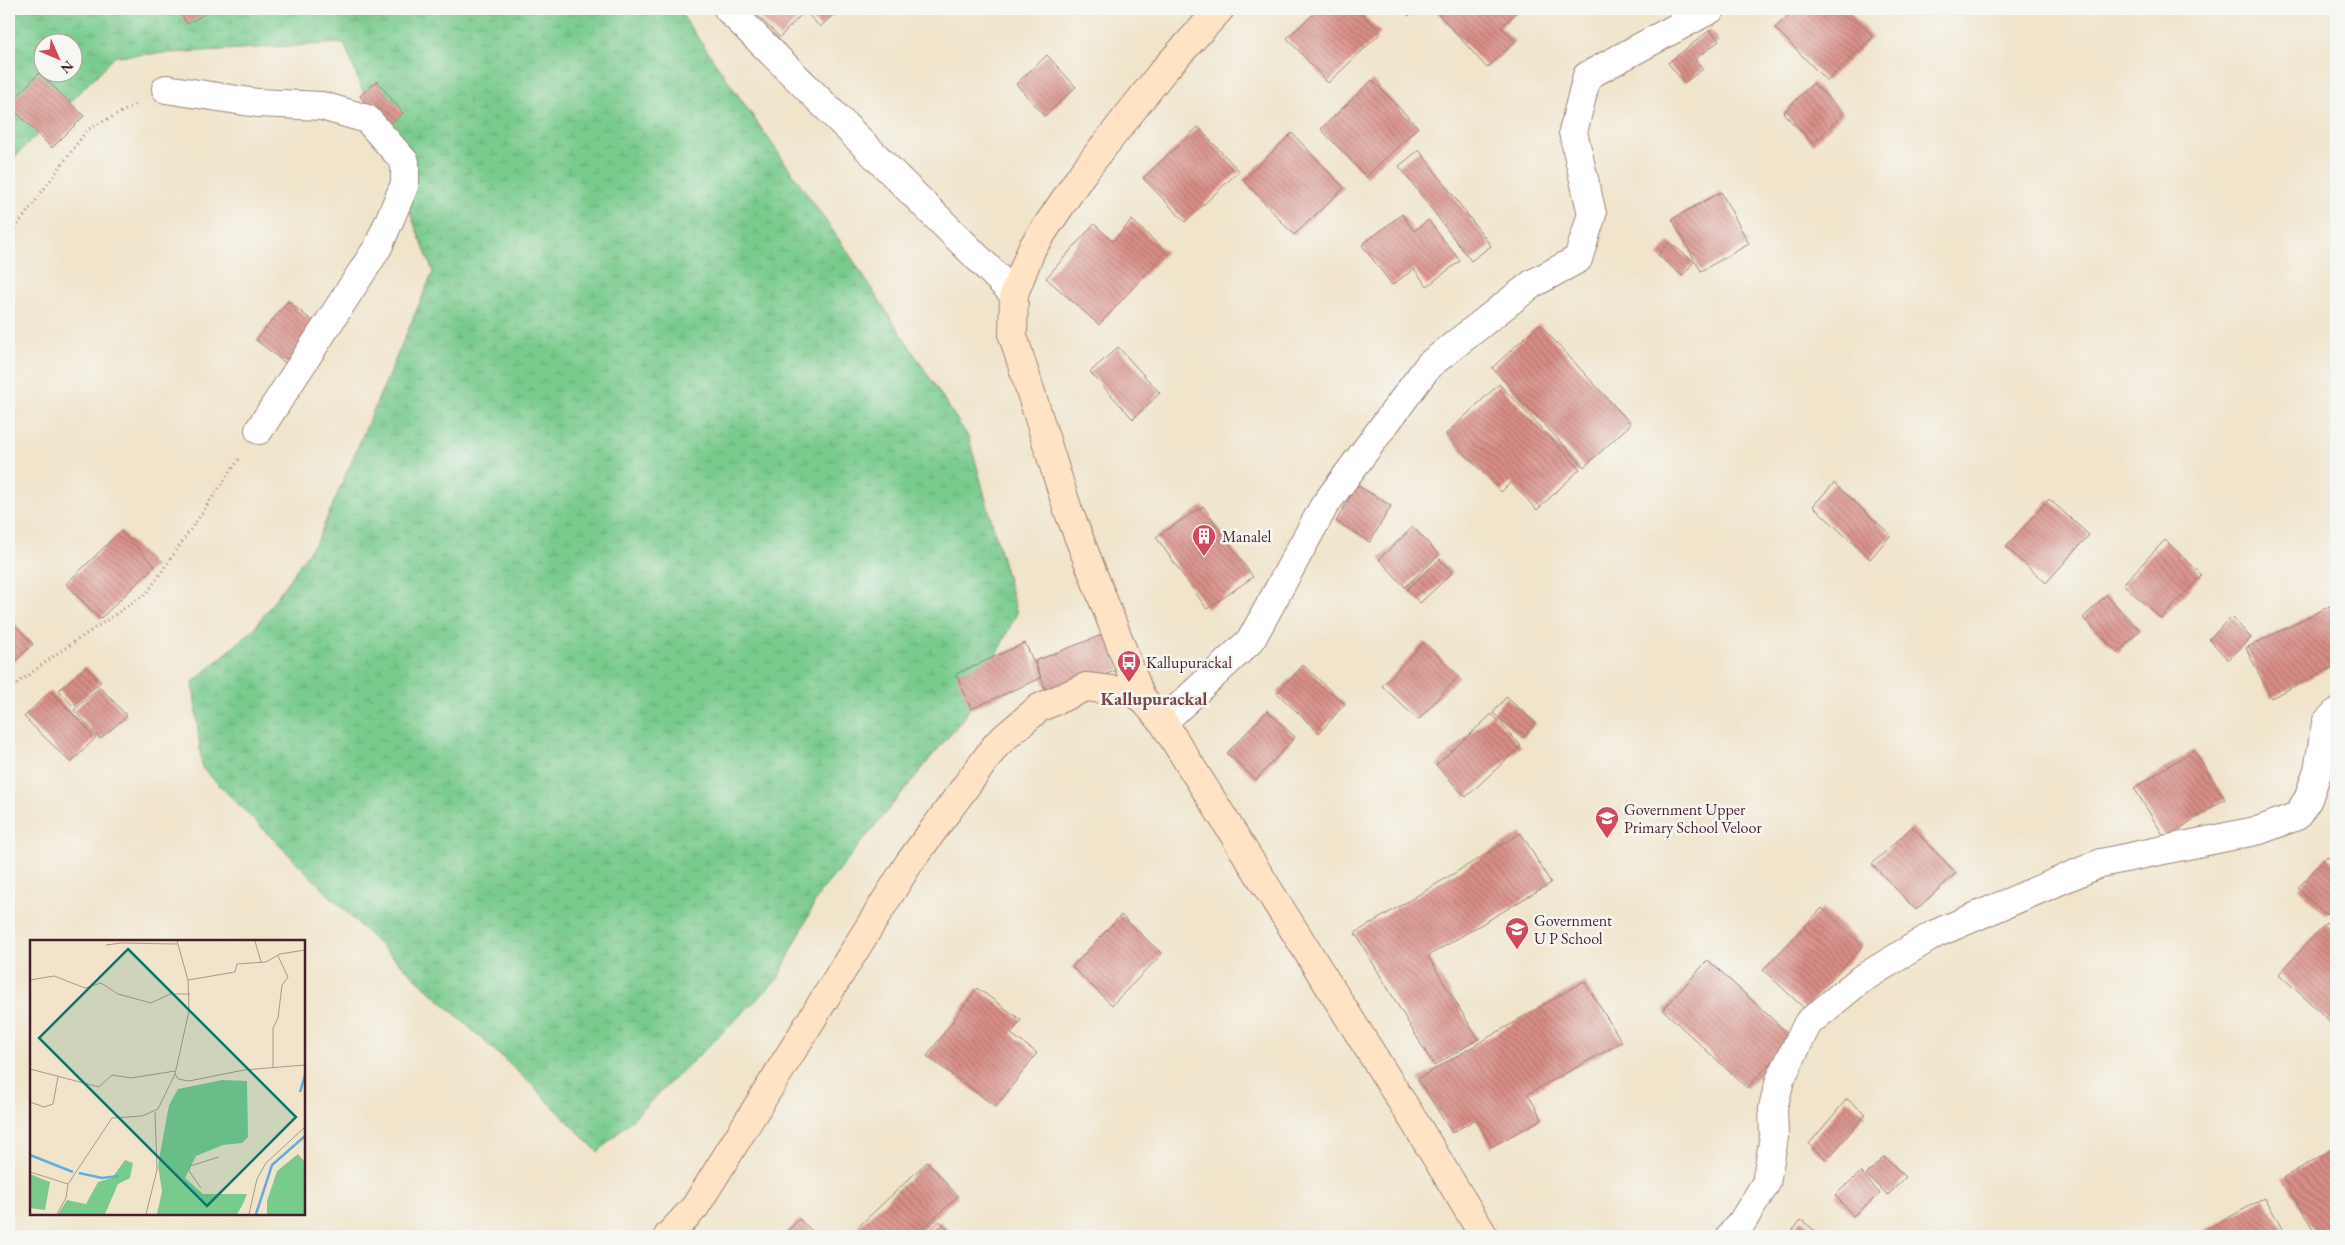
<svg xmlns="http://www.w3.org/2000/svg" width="2345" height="1245" font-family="'EB Garamond',serif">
<defs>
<pattern id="wetland-marsh" width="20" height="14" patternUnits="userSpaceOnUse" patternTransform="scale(1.25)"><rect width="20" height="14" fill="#79cb8d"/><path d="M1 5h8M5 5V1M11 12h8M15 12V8" fill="none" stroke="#6aae7a"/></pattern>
<pattern id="building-back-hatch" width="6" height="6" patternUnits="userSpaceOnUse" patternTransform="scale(1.25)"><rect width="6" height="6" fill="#d88e86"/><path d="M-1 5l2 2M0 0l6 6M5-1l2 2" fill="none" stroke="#b1736e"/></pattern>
</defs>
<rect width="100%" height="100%" fill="#f6f6f2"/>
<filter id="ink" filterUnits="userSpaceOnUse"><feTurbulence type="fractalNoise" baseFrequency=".02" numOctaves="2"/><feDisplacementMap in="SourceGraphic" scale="10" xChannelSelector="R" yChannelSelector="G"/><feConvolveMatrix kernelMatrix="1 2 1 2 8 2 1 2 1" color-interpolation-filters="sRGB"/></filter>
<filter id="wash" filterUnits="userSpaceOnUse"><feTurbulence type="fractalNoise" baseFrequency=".0096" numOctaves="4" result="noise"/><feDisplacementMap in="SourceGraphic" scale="20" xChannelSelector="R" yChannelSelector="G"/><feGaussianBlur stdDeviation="1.12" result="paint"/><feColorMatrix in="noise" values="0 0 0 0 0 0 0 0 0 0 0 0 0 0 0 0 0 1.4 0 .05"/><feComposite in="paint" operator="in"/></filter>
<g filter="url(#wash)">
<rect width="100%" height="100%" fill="#f0e4ca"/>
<path fill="url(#wetland-marsh)" stroke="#62755c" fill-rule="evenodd" d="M9,9H678L849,254L969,438L1017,613L966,715L819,894L777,980L598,1152L532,1085L367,933L202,768L193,682L254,629L318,539L433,272L344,43L116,56L9,163ZM42,42H72V72H42Z"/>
<g id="blocks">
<g fill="url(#building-back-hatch)">
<path d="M178,9H213L187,24Z"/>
<path d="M763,9H799L803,13L780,37L757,15Z"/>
<path d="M803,9H839L820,27Z"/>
<path d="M1319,9H1358L1381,33L1328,83L1287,38Z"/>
<path d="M1401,9H1415L1409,16Z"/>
<path d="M1438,9H1517L1518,11L1501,27L1515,42L1487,68L1436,11Z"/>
<path d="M1795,9H1846L1873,37L1827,81L1775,28Z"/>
<path d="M1710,30L1719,41L1695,59L1703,69L1684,83L1668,63Z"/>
<path d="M1047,55L1076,87L1045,116L1016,84Z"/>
<path d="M39,73L84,116L52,148L9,105Z"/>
<path d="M1372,80L1418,127L1366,177L1321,129Z"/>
<path d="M377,81L403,113L386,128L360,96Z"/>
<path d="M1813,83L1844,113L1813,144L1783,113Z"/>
<path d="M1198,127L1239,171L1185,222L1143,178Z"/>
<path d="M1292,133L1344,188L1294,235L1243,180Z"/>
<path d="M1419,150L1491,246L1471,261L1399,166Z"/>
<path d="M1721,192L1749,244L1701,271L1672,219Z"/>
<path d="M1402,214L1414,231L1428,220L1460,261L1427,286L1414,269L1392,285L1362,245Z"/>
<path d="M1132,220L1166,252L1099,325L1046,278L1094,224L1113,241Z"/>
<path d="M1669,242L1694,262L1682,276L1658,255Z"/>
<path d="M288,301L320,327L289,366L256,340Z"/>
<path d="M1539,324L1631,424L1584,467L1492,368Z"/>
<path d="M1118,347L1160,393L1133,419L1090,372Z"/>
<path d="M1499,384L1580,469L1537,510L1511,482L1501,492L1446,434Z"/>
<path d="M1834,483L1891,535L1870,559L1813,506Z"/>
<path d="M1357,485L1391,506L1370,542L1336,521Z"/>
<path d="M2049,499L2089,535L2046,583L2006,547Z"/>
<path d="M1203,506L1253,577L1207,609L1156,537Z"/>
<path d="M1413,527L1439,555L1405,587L1379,559Z"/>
<path d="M121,531L155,566L100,619L66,584Z"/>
<path d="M2165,540L2202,575L2161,619L2123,584Z"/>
<path d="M1440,559L1452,573L1420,603L1407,589Z"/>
<path d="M2106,595L2140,630L2118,653L2083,618Z"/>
<path d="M2336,603V665L2271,698L2246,648Z"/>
<path d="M2232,617L2251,638L2228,660L2209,639Z"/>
<path d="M9,618L33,644L9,667Z"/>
<path d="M1107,633L1120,669L1048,696L1035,661Z"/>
<path d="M1424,642L1459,676L1418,720L1382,686Z"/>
<path d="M1025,643L1041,678L971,709L956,674Z"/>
<path d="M1303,665L1345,704L1319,733L1277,693Z"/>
<path d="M86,666L101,682L73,706L59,690Z"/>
<path d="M100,687L127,716L100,739L74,710Z"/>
<path d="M50,691L96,737L71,763L24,717Z"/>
<path d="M1506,697L1536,723L1523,738L1493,713Z"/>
<path d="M1267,711L1295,737L1256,780L1227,753Z"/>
<path d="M1492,714L1521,746L1466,797L1436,765Z"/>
<path d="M2194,750L2225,799L2165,838L2134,788Z"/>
<path d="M1912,827L1956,873L1916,910L1872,864Z"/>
<path d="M1521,833L1551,883L1428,956L1478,1039L1434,1066L1355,933Z"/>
<path d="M2327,856L2336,864V903L2326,915L2298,888Z"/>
<path d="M1822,908L1863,946L1804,1008L1763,970Z"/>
<path d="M1121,915L1162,954L1112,1005L1072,967Z"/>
<path d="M2326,923L2336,933V1027L2279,974Z"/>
<path d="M1708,960L1793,1038L1747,1088L1663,1010Z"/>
<path d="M1584,981L1622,1042L1528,1094L1542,1119L1491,1147L1476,1119L1452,1133L1418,1079Z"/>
<path d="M977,988L1021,1020L1011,1034L1037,1053L996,1107L927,1056Z"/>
<path d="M1847,1099L1866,1114L1827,1160L1809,1144Z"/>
<path d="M2336,1147V1236H2317L2283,1178Z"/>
<path d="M1884,1157L1906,1177L1888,1195L1866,1175Z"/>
<path d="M927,1162L958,1196L915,1236H866L858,1227Z"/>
<path d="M1861,1172L1880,1194L1853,1216L1835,1195Z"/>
<path d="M2265,1198L2286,1236H2194Z"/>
<path d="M799,1219L818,1236H783Z"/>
<path d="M1801,1220L1822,1236H1788Z"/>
<path d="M940,1221L954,1236H924Z"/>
</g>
</g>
</g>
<g filter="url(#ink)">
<use href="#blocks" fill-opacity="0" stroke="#9d827a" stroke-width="1"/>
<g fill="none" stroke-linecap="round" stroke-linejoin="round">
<g stroke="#9d827a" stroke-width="30">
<g id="street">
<path d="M728,9L1014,294"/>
<path d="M166,89L257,103L322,106L367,119L405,162V184L378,247L259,430"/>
<path d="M1163,722L1251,640L1324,506L1429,365L1532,284L1578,259L1592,214L1573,132L1587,76L1711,9"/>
<path d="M1730,1236L1742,1222L1766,1183L1774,1137L1773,1108L1780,1080L1808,1023L1860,980L1935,934L2101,863L2260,830L2297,816L2308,799L2318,770L2326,723L2336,713"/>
</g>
</g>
<g stroke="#9d827a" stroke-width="30">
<g id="secondary">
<path d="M1220,9L1163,71L1082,174L1032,248L1014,294L1013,336L1068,510L1141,697L1163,722L1414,1121L1484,1236"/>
<path d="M668,1236L695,1207L909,863L997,744L1039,708L1086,687L1129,692L1141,697"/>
</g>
</g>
<g stroke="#9d827a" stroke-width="3" stroke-dasharray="1 4" stroke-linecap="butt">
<path d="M9,237L87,130L137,104"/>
<path d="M9,690L55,655L147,593L241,456"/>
</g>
<use href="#street" stroke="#fff" stroke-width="28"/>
<use href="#secondary" stroke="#fee4c5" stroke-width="28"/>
</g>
</g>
<defs>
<g id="building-pin" transform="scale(1.25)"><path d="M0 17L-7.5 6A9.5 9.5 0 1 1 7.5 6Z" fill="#d1495b" stroke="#f6f6f2"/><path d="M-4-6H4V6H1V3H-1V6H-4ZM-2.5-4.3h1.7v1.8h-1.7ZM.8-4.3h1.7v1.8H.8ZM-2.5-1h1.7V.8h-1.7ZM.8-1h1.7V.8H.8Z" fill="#fff"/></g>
<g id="bus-pin" transform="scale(1.25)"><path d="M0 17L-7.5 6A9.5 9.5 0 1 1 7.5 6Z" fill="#d1495b" stroke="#f6f6f2"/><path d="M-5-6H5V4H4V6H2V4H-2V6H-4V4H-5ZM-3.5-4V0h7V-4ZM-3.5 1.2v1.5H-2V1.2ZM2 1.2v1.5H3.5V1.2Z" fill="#fff"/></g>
<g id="school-pin" transform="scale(1.25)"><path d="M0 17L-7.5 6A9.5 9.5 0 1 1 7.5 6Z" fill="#d1495b" stroke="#f6f6f2"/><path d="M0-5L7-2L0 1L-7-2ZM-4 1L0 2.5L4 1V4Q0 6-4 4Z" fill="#fff"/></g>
</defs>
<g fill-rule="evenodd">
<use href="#building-pin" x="1204" y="536"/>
<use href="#bus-pin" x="1129" y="662"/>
<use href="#school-pin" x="1607" y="818"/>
<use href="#school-pin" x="1517" y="929"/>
</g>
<g text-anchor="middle" stroke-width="5" stroke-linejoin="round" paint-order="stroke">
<g font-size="16" fill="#4a1f2b" stroke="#f6f6f2" text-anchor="start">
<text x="1222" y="542">Manalel</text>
<text x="1146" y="668">Kallupurackal</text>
<text x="1624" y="815">Government Upper<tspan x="1624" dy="18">Primary School Veloor</tspan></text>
<text x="1534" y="926">Government<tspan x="1534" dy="18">U P School</tspan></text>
</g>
<g font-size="18" font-weight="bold" fill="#7c464b" stroke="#f6f6f2">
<text x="1154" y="705">Kallupurackal</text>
</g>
</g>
<g transform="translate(30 940)">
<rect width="275" height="275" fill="#f0e4ca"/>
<path d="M95,220L103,223L100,238L88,244L75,274H28L37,260L56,264L68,242L82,238Z" fill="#79cb8d"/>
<path d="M192,140L217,141L218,197L212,203L193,205L166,216L155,238L173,254H217L213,264L207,274H127L132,251L128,225L139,165L148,149ZM268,214L275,222V274H237V261L247,231ZM0,234L20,242L15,270L0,268Z" fill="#79cb8d"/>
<path fill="none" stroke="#65addc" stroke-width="2.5" d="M270,152L275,135M0,215L43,232M49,233L72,238L89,236M226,274L242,225L275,196"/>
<path fill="none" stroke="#ae958a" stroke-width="1" d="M225,1L231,22M76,5L91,3L147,4M0,40L24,36L55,48L71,43L88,54L121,63L140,54H160M158,40L205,32L207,24L236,22L250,14L275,10M243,128V88L248,78L252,45L258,37L248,16M0,129L69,147L82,135L101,138L145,131M145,134L148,139L159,141L214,130L275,125M0,162L14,167L23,164L28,137M0,232L38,244L82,178L112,176L128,169L145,134L159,71L158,40L147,1M171,248L159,231L160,226L189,217M27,274L36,258L38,244M116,274L127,230L125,172M219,274L227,239L236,223L275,187"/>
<path fill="#0f766e" fill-opacity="0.15" stroke="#0f766e" stroke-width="2.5" d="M98,9L266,177L177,266L9,98Z"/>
<rect width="275" height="275" fill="none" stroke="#4a1f2b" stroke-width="2.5"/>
</g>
<rect width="2345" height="1245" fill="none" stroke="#f6f6f2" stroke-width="30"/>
<g transform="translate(58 58) rotate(135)"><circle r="24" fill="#f6f6f2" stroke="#b1a0a2"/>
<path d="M0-4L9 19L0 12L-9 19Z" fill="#d1495b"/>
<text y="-8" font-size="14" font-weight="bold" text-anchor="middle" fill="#4a1f2b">N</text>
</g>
</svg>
